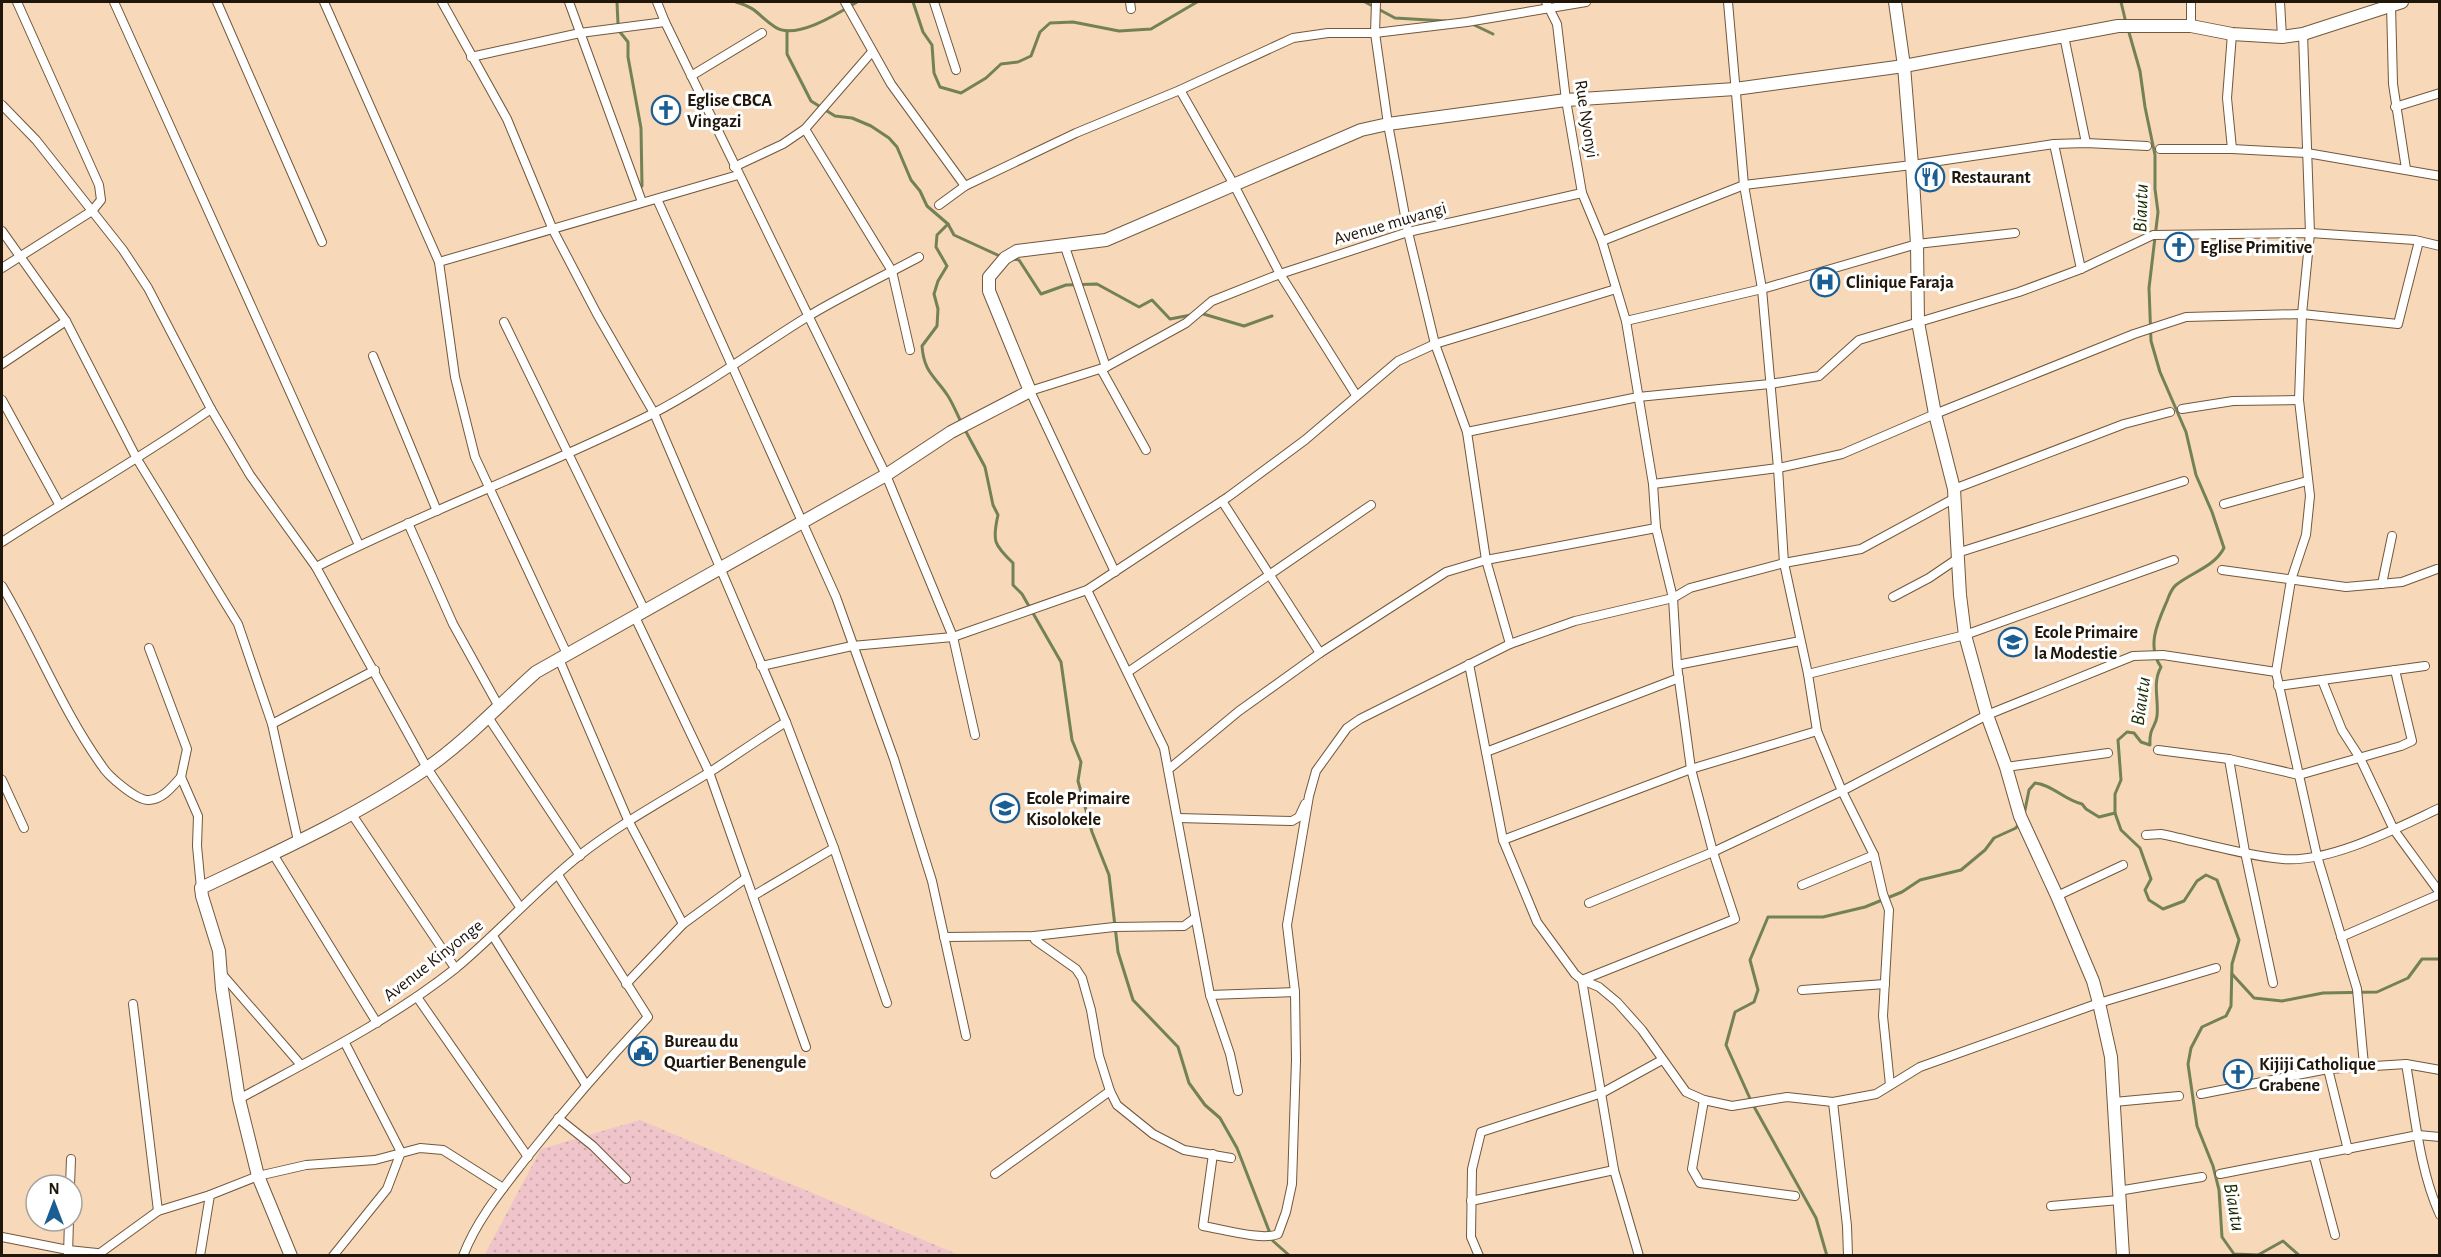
<svg xmlns="http://www.w3.org/2000/svg" width="2441" height="1257" font-family="'Alegreya Sans',sans-serif">
<defs>
<pattern id="grass-dots" width="8" height="8" patternUnits="userSpaceOnUse" patternTransform="scale(1.5)"><rect width="8" height="8" fill="#efc4cb"/><path d="M2 2h.1M6 6h.1" fill="none" stroke="#cda8ad" stroke-width="1.8" stroke-linecap="round"/></pattern>
</defs>
<rect width="100%" height="100%" fill="#f7d8b9"/>
<path fill="url(#grass-dots)" d="M640,1120L959,1255L484,1256L541,1149Z"/>
<g fill="none" stroke-linecap="round" stroke-linejoin="round">
<g stroke="#738156" stroke-width="3">
<path d="M617,2L618,24"/>
<path d="M736,2C759,9 757,15 775,27C795,41 839,13 857,2"/>
<path d="M913,2L923,32L932,45L934,73L940,87L961,93L986,78L1001,64L1018,62L1031,56L1040,32L1050,23L1073,22L1119,31L1151,29L1197,2"/>
<path d="M1365,2L1395,18L1446,21"/>
<path d="M2121,2L2126,23"/>
<path d="M1470,23L1493,34"/>
<path d="M2128,29L2140,71L2145,107L2155,155V189L2158,212L2149,288L2151,341L2160,372L2186,432L2196,475L2212,512L2224,548C2214,567 2192,572 2176,585C2171,589 2169,596 2167,601C2158,622 2146,646 2161,667C2152,683 2159,700 2157,716C2156,727 2149,727 2150,745L2141,742L2134,733L2127,732L2118,740L2121,780L2115,794V813L2121,830L2140,848L2151,879L2145,890L2149,900L2163,909L2184,901L2197,881L2206,875L2217,880L2239,940L2232,964L2231,1006L2226,1016L2202,1027L2191,1048L2188,1064L2197,1126L2213,1166L2219,1190L2222,1237L2234,1254L2258,1255L2283,1241L2300,1256"/>
<path d="M620,32L628,42V57L641,128L642,186"/>
<path d="M787,32V54L811,101L835,116L852,118L871,126L889,138L897,147L911,180L920,191L927,206L948,224L937,235L936,247L947,266L938,281L934,294L938,309L937,326L922,346C924,373 935,376 948,396C953,404 957,414 961,422"/>
<path d="M948,224L954,235L1002,257"/>
<path d="M1012,259L1019,260L1041,294L1066,285L1097,284L1139,307L1152,300L1170,319L1191,315"/>
<path d="M1200,313L1244,326L1272,316"/>
<path d="M964,428L985,467L993,505L998,515C992,541 994,545 1013,563V585L1022,594L1061,662L1072,740L1081,762L1078,781L1092,832L1109,875L1118,952L1133,1000L1178,1047L1189,1083L1205,1105L1220,1118L1237,1148L1273,1241L1290,1256"/>
<path d="M2024,815L2029,790L2035,783C2053,785 2064,800 2082,804L2086,809L2099,817L2115,813"/>
<path d="M2232,974L2254,998L2282,1001L2323,993L2377,992L2408,978L2422,959H2440"/>
<path d="M1827,1256L1816,1218L1752,1103L1726,1045L1735,1012L1754,1002L1758,990L1750,960L1768,917H1823L1865,907L1902,892L1920,880L1961,870L1985,850L1994,838L2016,828L2019,823"/>
</g>
<g stroke="#72583c" stroke-width="10">
<g id="street">
<path d="M114,2L359,545"/>
<path d="M217,2L322,242"/>
<path d="M324,2L439,262L455,377L475,457L567,654"/>
<path d="M442,2L507,119L553,230L597,314L654,413L786,722L834,848L887,1003"/>
<path d="M569,2L642,202"/>
<path d="M657,2L665,22L886,475L953,637L975,735"/>
<path d="M845,2L891,84L965,186"/>
<path d="M934,2L956,70"/>
<path d="M1130,2L1131,9"/>
<path d="M1376,2L1375,33L1388,124L1408,232L1435,344L1467,432L1486,560L1510,644"/>
<path d="M1546,2L1557,24L1566,100L1582,193L1602,241L1626,321L1653,484L1656,528L1673,598L1677,665L1691,769L1713,852L1735,919L1582,980"/>
<path d="M1728,2L1744,185L1762,289L1778,468L1784,563L1808,674L1817,731L1842,791L1874,855L1883,894L1889,910L1883,1016L1890,1085"/>
<path d="M2191,2V26"/>
<path d="M2280,2L2282,37"/>
<path d="M2391,5L2393,84L2406,169"/>
<path d="M2232,34L2227,98L2232,149"/>
<path d="M2303,34L2310,233L2302,314L2299,400L2310,496L2306,535L2291,580L2276,672L2317,856L2357,989L2364,1065"/>
<path d="M2064,36L2086,143"/>
<path d="M471,57L580,33L665,22"/>
<path d="M691,76L762,33"/>
<path d="M1180,90L1233,183L1280,274L1356,395"/>
<path d="M2,105L36,140L123,250L148,288L211,409L250,475L316,567L427,768L520,907"/>
<path d="M2395,107L2440,93"/>
<path d="M805,129L892,271L910,350"/>
<path d="M2054,144L2081,269"/>
<path d="M2160,149H2232L2307,153L2440,176"/>
<path d="M734,167L783,144L805,129L871,53"/>
<path d="M657,199L836,597L894,759L932,881L966,1036"/>
<path d="M939,205L965,186L1076,133L1180,90L1293,38L1328,33H1375L1467,22L1586,2"/>
<path d="M2,231L66,321L137,459L238,624L272,724L298,841"/>
<path d="M1602,241L1744,185L1912,165L2054,144L2086,143L2147,146"/>
<path d="M1065,247L1106,367"/>
<path d="M439,262L738,175"/>
<path d="M2,268L92,211L101,200L99,185L17,2"/>
<path d="M1626,321L1762,289L1917,244L2015,233"/>
<path d="M504,322L644,609"/>
<path d="M373,356L437,511"/>
<path d="M2,364L66,321"/>
<path d="M1101,369L1146,450"/>
<path d="M2,400L59,504"/>
<path d="M2182,409L2233,401L2299,400"/>
<path d="M1467,432L1638,397L1770,384L1819,376L1859,340L2019,292L2081,269L2153,235L2310,233L2415,240L2440,246"/>
<path d="M1653,484L1778,468L1842,454L1935,414L2134,334L2186,317L2302,314L2398,324L2419,241"/>
<path d="M1954,489L2124,424L2170,412"/>
<path d="M1222,501L1320,653"/>
<path d="M2224,504L2307,481"/>
<path d="M408,523L453,624L498,705"/>
<path d="M2,542C71,497 143,457 211,409"/>
<path d="M1957,553L2184,481"/>
<path d="M316,567C426,511 542,469 652,414C706,386 755,349 807,317C843,295 882,277 919,257"/>
<path d="M2222,570L2346,587L2402,582L2437,569"/>
<path d="M1115,572L1030,391L1106,367L1186,323L1212,301L1280,274L1408,232L1582,193"/>
<path d="M2382,584L2392,536"/>
<path d="M2,586C37,645 62,710 102,766C108,776 137,801 149,800C163,799 172,787 181,777"/>
<path d="M1087,590L1164,748L1210,995L1230,1054L1238,1091"/>
<path d="M1893,597L1929,578L1957,559"/>
<path d="M634,615L709,772L806,1047"/>
<path d="M149,648L187,749L181,777L198,816L197,846L201,888"/>
<path d="M559,659L628,820L683,924"/>
<path d="M1469,664L1503,840L1537,922L1575,974L1582,980L1599,987L1617,1002L1642,1030L1686,1092L1704,1100L1732,1106L1787,1097L1833,1102L1876,1094L1920,1067L2099,1003L2216,968"/>
<path d="M1677,665L1800,641"/>
<path d="M761,666L852,646L953,637L1087,590L1228,497L1305,440L1398,361L1435,344L1616,289"/>
<path d="M1128,672L1371,505"/>
<path d="M1808,674L1965,635L2174,560"/>
<path d="M2322,680L2342,730L2360,758L2394,830L2440,893"/>
<path d="M2278,686L2425,666"/>
<path d="M488,717L580,856"/>
<path d="M272,724L375,670"/>
<path d="M2158,750L2229,759L2299,775L2401,746L2412,741L2395,670"/>
<path d="M1486,752L1679,678"/>
<path d="M2229,759L2245,852L2273,983"/>
<path d="M2006,767L2108,753"/>
<path d="M1169,769L1239,711L1320,653L1446,572L1486,560L1656,528"/>
<path d="M2,780L24,828"/>
<path d="M351,813L455,968"/>
<path d="M1178,818L1292,821L1299,817L1305,804"/>
<path d="M2146,835L2161,834C2200,842 2245,856 2283,859C2330,863 2397,828 2440,808"/>
<path d="M1503,840L1691,769L1817,731"/>
<path d="M273,854L377,1023"/>
<path d="M1802,885L1874,855"/>
<path d="M753,896L834,848"/>
<path d="M2057,896L2123,865"/>
<path d="M1589,903L1713,852L1842,791L1987,715L2133,656L2163,655L2276,672"/>
<path d="M493,936L586,1085"/>
<path d="M1034,936L1035,940L1076,969L1082,978L1091,1010L1099,1056L1110,1091L1117,1105L1153,1134L1184,1150L1231,1158"/>
<path d="M944,937L1034,936L1114,927L1184,926L1195,918"/>
<path d="M2341,937L2440,894"/>
<path d="M221,973L301,1065"/>
<path d="M1582,980L1614,1170L1639,1256"/>
<path d="M626,984L683,924L746,878"/>
<path d="M1802,990L1885,984"/>
<path d="M1210,995L1295,992"/>
<path d="M417,997L528,1157"/>
<path d="M133,1004L158,1211"/>
<path d="M2406,1064C2415,1114 2419,1169 2440,1215"/>
<path d="M2328,1069L2348,1150"/>
<path d="M2201,1094L2328,1069L2406,1064L2440,1070"/>
<path d="M239,1099C314,1058 389,1021 456,968C499,932 536,890 580,855C621,823 666,799 710,772C735,756 760,738 786,722"/>
<path d="M1704,1100L1692,1169L1700,1183L1795,1196"/>
<path d="M1833,1102L1847,1226L1848,1256"/>
<path d="M2114,1102L2179,1096"/>
<path d="M558,1118L593,1146L626,1179"/>
<path d="M1213,1154L1203,1226C1222,1229 1262,1241 1278,1234L1286,1212L1292,1184L1296,1060L1295,992L1287,925L1309,796L1316,771L1347,728L1360,719L1510,644L1575,621L1673,598L1690,588L1784,563L1861,549L1955,498"/>
<path d="M2314,1156L2335,1235"/>
<path d="M995,1174L1110,1091"/>
<path d="M2220,1174L2418,1135L2440,1137"/>
<path d="M70,1185L71,1159"/>
<path d="M2118,1191L2202,1177"/>
<path d="M1471,1201L1614,1170"/>
<path d="M2051,1206L2119,1200"/>
<path d="M2,1237L68,1250L97,1253"/>
<path d="M68,1254L69,1221"/>
<path d="M96,1256L158,1211L210,1195"/>
<path d="M200,1256L210,1195L258,1176L306,1165L375,1160L420,1148L443,1150L503,1188"/>
<path d="M333,1256L387,1189L401,1152L345,1043"/>
<path d="M463,1256C477,1219 504,1187 528,1156C566,1108 606,1062 648,1017L558,875"/>
<path d="M1479,1256L1471,1237L1472,1169L1481,1132L1602,1093L1662,1060"/>
</g>
</g>
<g stroke="#72583c" stroke-width="14">
<g id="secondary">
<path d="M1895,2L1904,66L1912,165L1917,244L1918,322L1935,414L1954,489L1960,595L1965,635L1987,715L2006,767L2020,816L2057,896L2093,981L2099,1003L2111,1057L2123,1256"/>
<path d="M291,1256L258,1176L239,1099L222,989L219,951L202,896L201,888C277,852 357,816 427,768C466,741 500,704 536,672L886,475L951,432L1030,391L989,291V277L1005,258L1017,251L1106,240L1361,130L1388,124L1566,100L1735,89L1904,66L2118,26H2191L2232,34L2282,37L2303,34L2402,2"/>
</g>
</g>
<use href="#street" stroke="#fff" stroke-width="8"/>
<use href="#secondary" stroke="#fff" stroke-width="12"/>
</g>
<defs>
<g id="church-ring" transform="scale(1.5)"><circle r="9.5" fill="#fff" stroke="#1b5e93" stroke-width="1.5"/><path d="M-1.2-6h2.4v3.5h3.3v2.4h-3.3V6h-2.4V-.1h-3.3v-2.4h3.3Z" fill="#1b5e93"/></g>
<g id="restaurant-ring" transform="scale(1.5)"><circle r="9.5" fill="#fff" stroke="#1b5e93" stroke-width="1.5"/><path d="M-5-6h1v4h1v-4h1v4h1v-4h1v5L-1.5 .5V6h-2V.5L-5-1ZM5-6V6H3V1.5H1.5Q1.5-4 5-6Z" fill="#1b5e93"/></g>
<g id="hospital-ring" transform="scale(1.5)"><circle r="9.5" fill="#fff" stroke="#1b5e93" stroke-width="1.5"/><path d="M-5-5h3v3.5h4V-5h3V5h-3V1.5h-4V5h-3Z" fill="#1b5e93"/></g>
<g id="school-ring" transform="scale(1.5)"><circle r="9.5" fill="#fff" stroke="#1b5e93" stroke-width="1.5"/><path d="M0-5L7-2L0 1L-7-2ZM-4 1L0 2.5L4 1V4Q0 6-4 4Z" fill="#1b5e93"/></g>
<g id="civic-ring" transform="scale(1.5)"><circle r="9.5" fill="#fff" stroke="#1b5e93" stroke-width="1.5"/><path d="M-.6-6.5H3V-4.5H.6V-3L4-1V1h2V6H-6V1h2V-1L-.6-3ZM-1.2 2.5V6h2.4V2.5Z" fill="#1b5e93"/></g>
</defs>
<g fill-rule="evenodd">
<use href="#church-ring" x="666" y="110"/>
<use href="#restaurant-ring" x="1930" y="177"/>
<use href="#church-ring" x="2179" y="247"/>
<use href="#hospital-ring" x="1825" y="282"/>
<use href="#school-ring" x="2013" y="642"/>
<use href="#school-ring" x="1005" y="808"/>
<use href="#civic-ring" x="643" y="1051"/>
<use href="#church-ring" x="2238" y="1074"/>
</g>
<g text-anchor="middle" stroke-width="6" stroke-linejoin="round" paint-order="stroke">
<g font-size="18" font-weight="bold" fill="#20160a" stroke="#fff" text-anchor="start">
<text x="687" y="106">Eglise CBCA<tspan x="687" dy="21">Vingazi</tspan></text>
<text x="1951" y="183">Restaurant</text>
<text x="2200" y="253">Eglise Primitive</text>
<text x="1846" y="288">Clinique Faraja</text>
<text x="2034" y="638">Ecole Primaire<tspan x="2034" dy="21">la Modestie</tspan></text>
<text x="1026" y="804">Ecole Primaire<tspan x="1026" dy="21">Kisolokele</tspan></text>
<text x="664" y="1047">Bureau du<tspan x="664" dy="21">Quartier Benengule</tspan></text>
<text x="2259" y="1070">Kijiji Catholique<tspan x="2259" dy="21">Grabene</tspan></text>
</g>
<g font-size="18" fill="#20160a" stroke="#fff">
<text transform="translate(1587 119) rotate(81)" y="6">Rue Nyonyi</text>
<text transform="translate(1390 223) rotate(-16)" y="6">Avenue muvangi</text>
<text transform="translate(433 960) rotate(-38)" y="6">Avenue Kinyonge</text>
</g>
<g font-size="20" font-style="italic" fill="#202f05" stroke="#fff">
<text transform="translate(2140 208) rotate(-88)" y="7">Biautu</text>
<text transform="translate(2140 701) rotate(-82)" y="7">Biautu</text>
<text transform="translate(2235 1207) rotate(80)" y="7">Biautu</text>
</g>
</g>
<rect width="2441" height="1257" fill="none" stroke="#20160a" stroke-width="6"/>
<g transform="translate(54 1203)"><circle r="28" fill="#ffffff" stroke="#a6a29d" stroke-width="1.5"/>
<path d="M0-4.5L10 22L0 15L-10 22Z" fill="#1b5e93"/>
<text y="-9" font-size="16" font-weight="bold" text-anchor="middle" fill="#20160a">N</text>
</g>
</svg>
